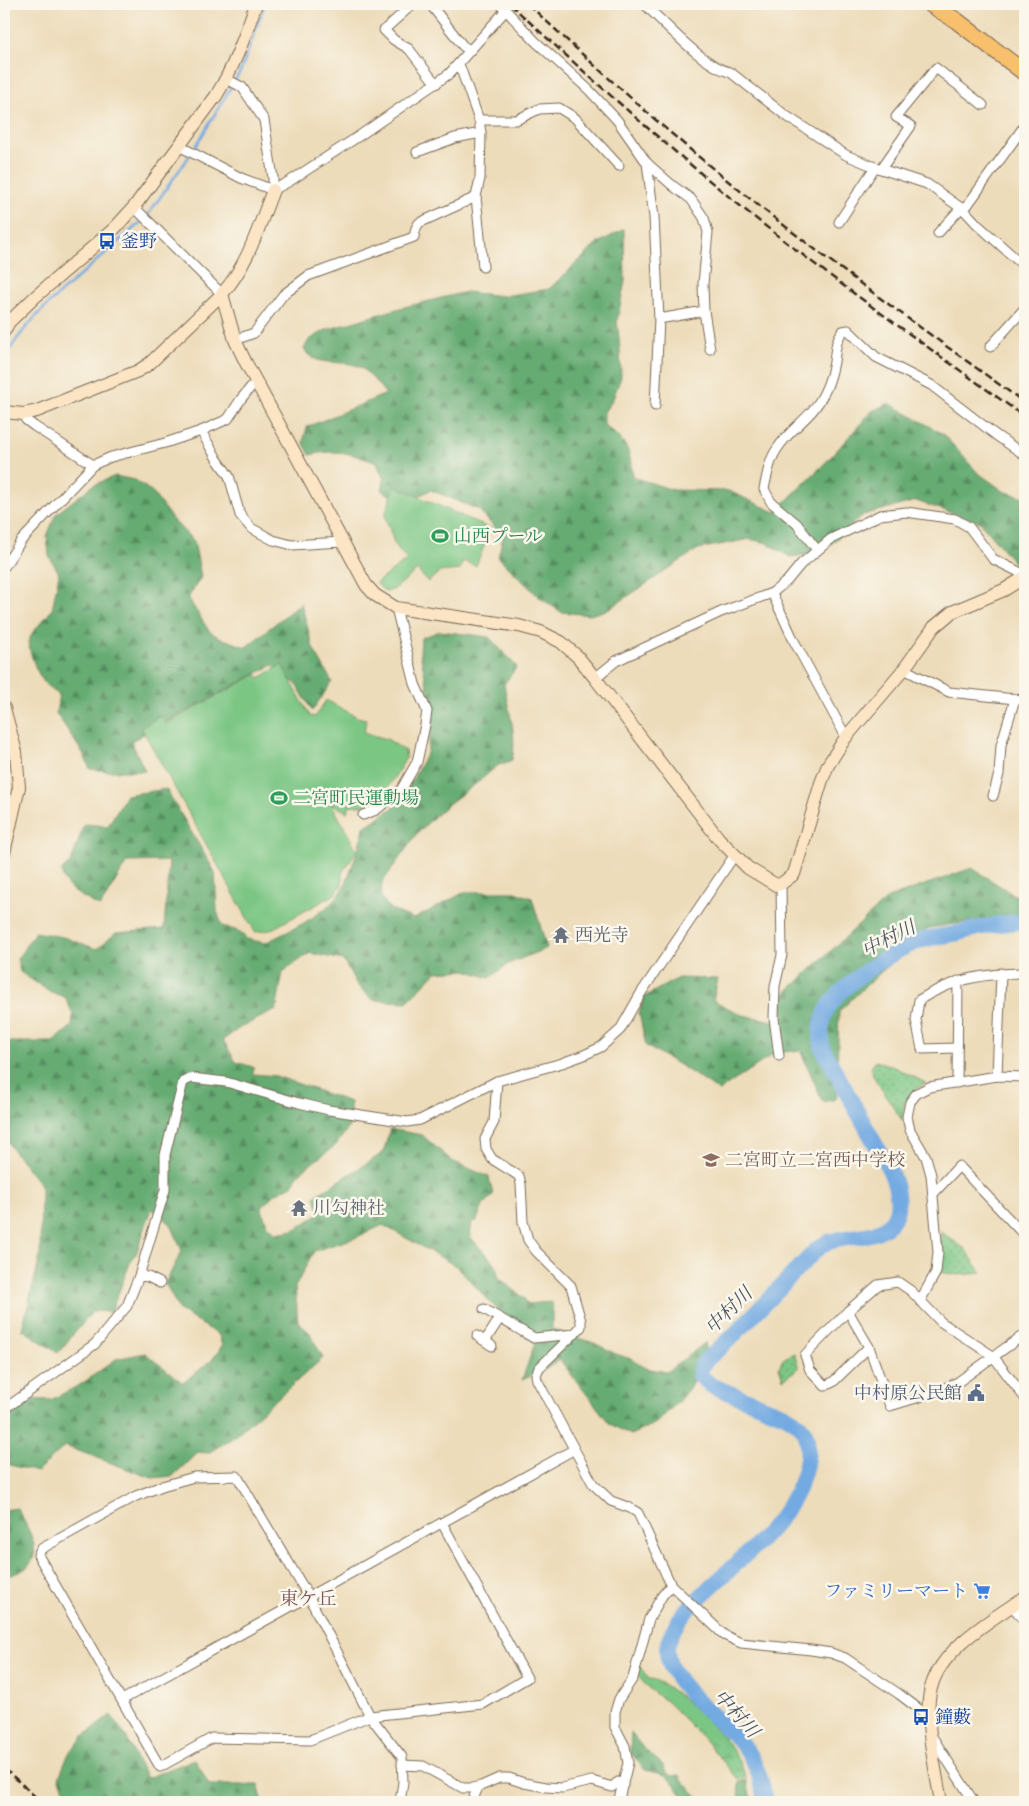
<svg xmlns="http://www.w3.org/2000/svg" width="1029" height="1806" font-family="Cardo,'Noto Serif JP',serif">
<defs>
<pattern id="grass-tufts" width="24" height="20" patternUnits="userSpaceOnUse" patternTransform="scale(1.25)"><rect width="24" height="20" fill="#7cc684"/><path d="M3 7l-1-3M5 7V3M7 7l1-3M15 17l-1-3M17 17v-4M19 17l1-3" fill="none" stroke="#67a16b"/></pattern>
<pattern id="forest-firs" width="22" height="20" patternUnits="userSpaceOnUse" patternTransform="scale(1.25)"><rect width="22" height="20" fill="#65ab72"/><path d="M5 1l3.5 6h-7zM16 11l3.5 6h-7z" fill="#548b5d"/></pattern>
<pattern id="park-dots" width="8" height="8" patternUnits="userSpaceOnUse" patternTransform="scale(1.25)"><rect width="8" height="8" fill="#7cc684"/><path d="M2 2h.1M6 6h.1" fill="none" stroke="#67a16b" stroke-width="1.8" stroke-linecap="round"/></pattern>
</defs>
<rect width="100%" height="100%" fill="#fbf7ec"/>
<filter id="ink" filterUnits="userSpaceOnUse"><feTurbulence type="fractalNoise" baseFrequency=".02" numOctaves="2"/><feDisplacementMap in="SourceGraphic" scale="10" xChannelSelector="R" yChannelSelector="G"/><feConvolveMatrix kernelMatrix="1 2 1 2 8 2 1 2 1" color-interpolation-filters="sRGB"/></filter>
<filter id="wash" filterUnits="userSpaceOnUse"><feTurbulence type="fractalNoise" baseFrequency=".0096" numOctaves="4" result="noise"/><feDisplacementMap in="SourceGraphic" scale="20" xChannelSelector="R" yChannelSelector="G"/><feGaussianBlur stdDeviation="1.12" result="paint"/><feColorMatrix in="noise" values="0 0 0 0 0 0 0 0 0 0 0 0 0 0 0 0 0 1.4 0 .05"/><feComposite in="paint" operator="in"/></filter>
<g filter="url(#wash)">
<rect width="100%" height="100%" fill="#eddcba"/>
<path fill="url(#grass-tufts)" stroke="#5c7851" d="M640,1667L649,1679C666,1678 719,1730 729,1745C736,1754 741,1766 746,1776L738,1779L703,1738L666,1701C655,1695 642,1684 637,1672Z"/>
<g fill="url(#forest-firs)" stroke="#506a48">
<path d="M624,229L625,281L617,321L620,348L621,377L613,399L604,412V425C628,444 629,447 633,477L673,490L729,491L775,512L829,459L872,411L889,403L943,434L977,472L1005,492L1025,497V559L1018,567L980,522L916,501L863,515L821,553L790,557L767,543L750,539L698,549L609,609L590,615L561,612L538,596L498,557L503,537L479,510L431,490L406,502L382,491L384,480L377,463C353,454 336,448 310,455L303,442L307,427L386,394C380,387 366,369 358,366C341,359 314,368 304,349L309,340L326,330L400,308L466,292L503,296L549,289L598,243Z"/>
<path d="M115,476L135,480L152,492L172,519L194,541L201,577L188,598L209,631L220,638L246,647L301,603L313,648L332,682L312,711L297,685L273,665L131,741L145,771H107L90,769L83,753L56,713L59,694C40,686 32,661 28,642L33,632L52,610L59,573L49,556L47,536L56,514L92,486Z"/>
<path d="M440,631L489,637L517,667L504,684C508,710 518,734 512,760L497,766L478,782L447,805L418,832L382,883L381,897L390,909L414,919L465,892H516L532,898L547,948L508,964L490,978L466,970L436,972L407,1002L373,1000L357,985L343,960L310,953L283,972L276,1010L241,1027L223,1040L236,1062L253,1067V1074L276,1076L350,1102V1125L336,1145L299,1173L292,1185L275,1194L261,1207L267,1224L276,1233L294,1230L320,1214L315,1196L383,1153L390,1129L422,1135L452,1161L489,1177L493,1195L483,1206L476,1222L472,1221L470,1237L495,1264L499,1278L524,1298L526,1304L552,1302V1329L594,1343L616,1354L634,1360L645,1368L667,1372L706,1342L704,1358L694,1382L677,1403L656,1423L631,1435L610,1424L560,1360L546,1369L522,1380L535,1343L507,1320L456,1266L383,1225L355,1238L314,1251L295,1287L298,1322L310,1333L323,1358L231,1439L208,1453L198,1452L173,1476L152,1478L65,1446L37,1472L10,1465L4,1448V1424L27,1399L51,1400L83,1383L116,1359L145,1353L183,1383L212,1360L222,1346L219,1335L179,1310L165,1283L182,1251L171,1224L152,1209L136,1254L132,1258L111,1312L93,1311L58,1353L22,1329L40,1257L41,1185L12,1149L4,1134V1059L8,1042H53L72,1026L73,1014L65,997L50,992L20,972L17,959L35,932L63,937L97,949L116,933L164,929L169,861L127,862L100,907C86,898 61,889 62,870L71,862L84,824L108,826L126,795L166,789L215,872L217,911L222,926L238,931L247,939L265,943C292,929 322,917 341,892C348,883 361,840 364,827L400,803L427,753L433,712L420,653L421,638Z"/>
<path d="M972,868L1014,895L1025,898V918L1007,916L928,928L839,1011L836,1099L823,1102L800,1050L775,1053L719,1091L681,1066L646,1046L639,1013L644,997L678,978L718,979L713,1000L742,1015L784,1023L782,996L888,898Z"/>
<path d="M17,1508C34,1539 51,1566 4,1577V1510Z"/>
<path d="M111,1715L127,1738L136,1759L147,1778L195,1759L209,1785H258L263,1802H70L59,1777L69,1753L85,1735Z"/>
<path d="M631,1733L644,1749L663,1765L665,1771L672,1776L680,1775C685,1787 696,1791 702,1802H688L666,1775L645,1770L630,1752Z"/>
<path d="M746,1779L752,1802H738L739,1782Z"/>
</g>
<g fill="url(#park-dots)" stroke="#5c7851">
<path d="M875,1061L890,1065L926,1083C910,1092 903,1101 902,1120L873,1076L871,1067Z"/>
<path d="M941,1232L965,1249L982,1273L958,1275L939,1272Z"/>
<path d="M794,1353L799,1368L783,1379L779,1367L783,1359Z"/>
</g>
<g fill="#7cc684" stroke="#5c7851">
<path d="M395,486L491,529L476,566L463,561L460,570L439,572L428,582L417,570L395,589L386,592L376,583L407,560L394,543L385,515Z"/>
<path d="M282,665L310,716L315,717L326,700L357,717L366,719L364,733L387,739L405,751L406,758C399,769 385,796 373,802C366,806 357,806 350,805L347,812L331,803L357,850L342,873V885L334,895L270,930L255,932L142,729V727L161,716L166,724L257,674L259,678Z"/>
</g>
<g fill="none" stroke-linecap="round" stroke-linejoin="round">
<g stroke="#73aae2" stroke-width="2.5">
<path d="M193,151L241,70L265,4"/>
<path d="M147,216L190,155"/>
<path d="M4,360C21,327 49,303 76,279C98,259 121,240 143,220"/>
</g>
<path stroke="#73aae2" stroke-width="16" d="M764,1802C765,1783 753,1758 741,1743C721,1718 658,1678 668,1643C675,1619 694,1602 712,1586C750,1550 799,1514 807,1458C810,1435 805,1426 785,1415L712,1386L700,1376V1371L704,1362L734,1335L818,1248C823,1245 829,1241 836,1240C847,1237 859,1237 870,1234C904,1226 901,1196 890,1171L823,1049C819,1035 821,1018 830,1005C845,982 894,950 920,941C930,937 943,936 954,934C978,928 1001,922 1025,922"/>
</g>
</g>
<g filter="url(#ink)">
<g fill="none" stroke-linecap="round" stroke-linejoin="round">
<g stroke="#796855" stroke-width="11">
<g id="street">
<path d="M413,4L384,30L394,40L409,49L436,84"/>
<path d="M430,4L463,46L470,50"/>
<path d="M500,4L536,42L589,90L617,120L647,163L673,186L691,199L704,218L708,232L703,284L704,311L659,319"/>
<path d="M644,4C665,23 703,66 730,72L785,115L846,155L875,167L927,184L964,210L978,225L1025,267"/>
<path d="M459,64L479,120L481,133L480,178L476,197L483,267"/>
<path d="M226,79L242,87L264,120L273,178V190"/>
<path d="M479,120H516L539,109L559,108L575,118L619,166"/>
<path d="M179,146L241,178L273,190L290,181L359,136L449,74L506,10"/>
<path d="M417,152L455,138L481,133"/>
<path d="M647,163L654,217L659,319L655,406"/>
<path d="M881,169L911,126L896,117L936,68L983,105"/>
<path d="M134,207L222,294"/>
<path d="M964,210L1025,125"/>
<path d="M839,222L875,167"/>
<path d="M938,233L961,208"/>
<path d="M704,311L710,349"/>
<path d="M235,340L254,333L283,295L308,276L414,237L416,228L419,223L476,197"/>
<path d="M990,347L1025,308"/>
<path d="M23,414L26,420L34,426L93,465"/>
<path d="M201,431L217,459L229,476L240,515L251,528L273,540L292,545L341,542"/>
<path d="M817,550L797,524L771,502L764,489C767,476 769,460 777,449C791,427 813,417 824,393C828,385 831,376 833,367C836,355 834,341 843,331L848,330L876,357L931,385L997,436L1025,455"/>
<path d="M4,567L21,541L93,465L111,457L165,443L201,431L228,419L241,399L255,382"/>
<path d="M772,593L794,641L846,737"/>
<path d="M904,669L949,692L1015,699L1025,701"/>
<path d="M595,678L616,661L721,612L772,593L787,581L801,564L831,539L880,515L906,512L955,519L969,527L993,559L1025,575"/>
<path d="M993,796L999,774L1001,745L1015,699"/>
<path d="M363,815L376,810L401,790L417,762L425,725L427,711L415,684L396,608"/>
<path d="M957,1048L922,1049L916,1020L919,1000C952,979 986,973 1025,973"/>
<path d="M779,1056L774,1018L775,986L782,955L781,884"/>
<path d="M997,1076L1001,973"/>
<path d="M497,1081L494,1122L485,1139L486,1149L492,1159L519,1176L521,1184L523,1222L528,1240L536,1251L571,1286L581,1321V1327L539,1368L536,1375L537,1380L593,1484L611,1501L630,1508L638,1513L671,1585L724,1635L741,1643L811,1650L831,1653L845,1658L899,1694L928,1716"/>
<path d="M957,1083L958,981"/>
<path d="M933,1194L959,1166L1025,1236"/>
<path d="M139,1276L148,1277L160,1283"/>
<path d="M920,1301L936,1272L938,1252L931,1175L926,1157L910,1130L907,1117L910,1102L917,1093L929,1087L997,1076L1025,1077"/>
<path d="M484,1309L534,1338L575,1334"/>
<path d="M848,1311L869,1347L890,1406L936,1392L958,1382L1025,1334"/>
<path d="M477,1336L492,1346"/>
<path d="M485,1341L500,1318"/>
<path d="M869,1347L833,1382L825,1386L810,1370L805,1355L848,1311L878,1285L898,1282L911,1291L941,1322L993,1356L1025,1398"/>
<path d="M4,1408L13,1403L95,1344L127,1306L139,1276L165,1190V1155L183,1082L191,1078L226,1082L299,1103L329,1110L407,1122L420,1120L497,1081L562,1063L584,1055L601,1047L620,1030L641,993L734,856"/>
<path d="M1012,1606L1025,1621"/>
<path d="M122,1700L573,1450"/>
<path d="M931,1735L974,1802"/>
<path d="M402,1765L423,1766L463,1788H472L481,1786L499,1778H509L524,1783L546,1787L562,1788L592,1781L612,1787L618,1782L623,1785"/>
<path d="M400,1802L403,1782L402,1757L370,1716L309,1597L237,1476L194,1477L162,1486L136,1496L41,1549L38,1555L160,1767L212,1738L310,1740L370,1716L483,1704L527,1678L442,1523"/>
<path d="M472,1802L478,1787"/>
<path d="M616,1802L619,1799L628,1763L625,1746L615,1727V1712L619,1699L633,1678L649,1619L662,1596L671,1585"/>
</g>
</g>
<g stroke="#796855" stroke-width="14">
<g id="secondary">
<path d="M222,294C248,265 259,226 273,190"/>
<path d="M4,331L9,322L35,297L115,228L134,207L216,96C235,65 244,38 256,4"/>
<path d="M4,412L23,414L37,411L138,371L149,364L222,294L235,340L245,361L366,585L375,595L396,608L519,626L541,632L561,642L578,657L595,678L719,839L748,868L776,885L781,884L794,874L821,783L828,765L846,737L904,669L934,627L952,612L1004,590L1025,577"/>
<path d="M4,708L16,752L19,787L4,853"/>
<path d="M941,1802C936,1772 923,1716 931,1688C941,1648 993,1619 1025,1597"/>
</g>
</g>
<g stroke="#796855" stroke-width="18">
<path id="highway" d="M930,4L957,21L1025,73"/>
</g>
<use href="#street" stroke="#fff" stroke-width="9"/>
<use href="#secondary" stroke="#fce5c4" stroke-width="12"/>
<use href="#highway" stroke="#f8bf6c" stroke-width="16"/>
<g stroke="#3b2a1e" stroke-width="2.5" stroke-dasharray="8 4" stroke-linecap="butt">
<path d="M510,4C588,76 666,146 749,213C838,284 932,350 1025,417"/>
<path d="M528,4C602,73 678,142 758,205C845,274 935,338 1025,403"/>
<path d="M4,1768L41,1802"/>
</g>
</g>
</g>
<defs>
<g id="bus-bare" transform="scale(1.35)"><path d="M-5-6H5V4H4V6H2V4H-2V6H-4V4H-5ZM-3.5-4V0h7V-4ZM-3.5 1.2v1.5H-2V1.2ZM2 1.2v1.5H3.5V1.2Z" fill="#1a4fb4" stroke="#fbf7ec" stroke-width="2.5" paint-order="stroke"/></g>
<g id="stadium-bare" transform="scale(1.35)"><path d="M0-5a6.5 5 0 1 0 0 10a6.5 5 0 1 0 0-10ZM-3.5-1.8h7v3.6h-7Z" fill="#2e9e5b" stroke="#fbf7ec" stroke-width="2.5" paint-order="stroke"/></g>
<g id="temple-bare" transform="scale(1.35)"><path d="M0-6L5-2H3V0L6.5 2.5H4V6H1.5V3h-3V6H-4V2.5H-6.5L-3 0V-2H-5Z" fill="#6b7280" stroke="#fbf7ec" stroke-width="2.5" paint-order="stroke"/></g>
<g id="school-bare" transform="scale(1.35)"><path d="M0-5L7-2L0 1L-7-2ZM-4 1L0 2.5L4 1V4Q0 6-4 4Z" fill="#8d6e63" stroke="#fbf7ec" stroke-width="2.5" paint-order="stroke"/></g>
<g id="civic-bare" transform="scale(1.35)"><path d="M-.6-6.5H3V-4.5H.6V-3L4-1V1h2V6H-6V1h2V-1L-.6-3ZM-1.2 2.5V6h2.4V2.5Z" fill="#5c6f8a" stroke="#fbf7ec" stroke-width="2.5" paint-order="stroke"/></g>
<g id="supermarket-bare" transform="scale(1.35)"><path d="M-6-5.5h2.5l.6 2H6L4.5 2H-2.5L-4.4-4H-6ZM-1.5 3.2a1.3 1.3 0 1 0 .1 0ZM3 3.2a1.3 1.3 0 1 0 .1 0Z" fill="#3f7fe0" stroke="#fbf7ec" stroke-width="2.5" paint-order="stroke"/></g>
</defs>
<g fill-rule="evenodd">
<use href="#bus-bare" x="107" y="241"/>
<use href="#stadium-bare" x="440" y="536"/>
<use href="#stadium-bare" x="279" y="798"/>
<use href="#temple-bare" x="561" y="935"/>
<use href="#school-bare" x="711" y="1160"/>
<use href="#temple-bare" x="299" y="1208"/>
<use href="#civic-bare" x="976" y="1393"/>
<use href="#supermarket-bare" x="982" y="1591"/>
<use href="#bus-bare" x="921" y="1717"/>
</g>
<g text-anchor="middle" stroke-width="5" stroke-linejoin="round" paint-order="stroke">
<g font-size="18" fill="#164399" stroke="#fbf7ec" text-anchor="start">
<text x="121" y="247">釜野</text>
<text x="935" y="1723">鐘藪</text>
</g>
<g font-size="18" fill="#27864d" stroke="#fbf7ec" text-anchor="start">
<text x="454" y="542">山西プール</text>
<text x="293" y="804">二宮町民運動場</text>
</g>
<g font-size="18" fill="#5b616d" stroke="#fbf7ec" text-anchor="start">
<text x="575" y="941">西光寺</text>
<text x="313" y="1214">川勾神社</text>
</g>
<g font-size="18" fill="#785e54" stroke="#fbf7ec" text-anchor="start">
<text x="725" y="1166">二宮町立二宮西中学校</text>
</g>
<g font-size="18" fill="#4e5e75" stroke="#fbf7ec" text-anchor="end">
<text x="962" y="1399">中村原公民館</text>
</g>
<g font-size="18" fill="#366cbe" stroke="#fbf7ec" text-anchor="end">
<text x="968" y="1597">ファミリーマート</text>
</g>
<g font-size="19" font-style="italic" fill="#4f5763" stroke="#fbf7ec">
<text transform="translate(888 938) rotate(-27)" y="7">中村川</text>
<text transform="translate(728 1310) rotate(-45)" y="7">中村川</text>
<text transform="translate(737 1713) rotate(48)" y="7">中村川</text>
</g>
<g font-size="19" fill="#79565b" stroke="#fbf7ec">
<text x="308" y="1605">東ケ丘</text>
</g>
</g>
<rect width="1029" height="1806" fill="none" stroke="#fbf7ec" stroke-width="20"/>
</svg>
